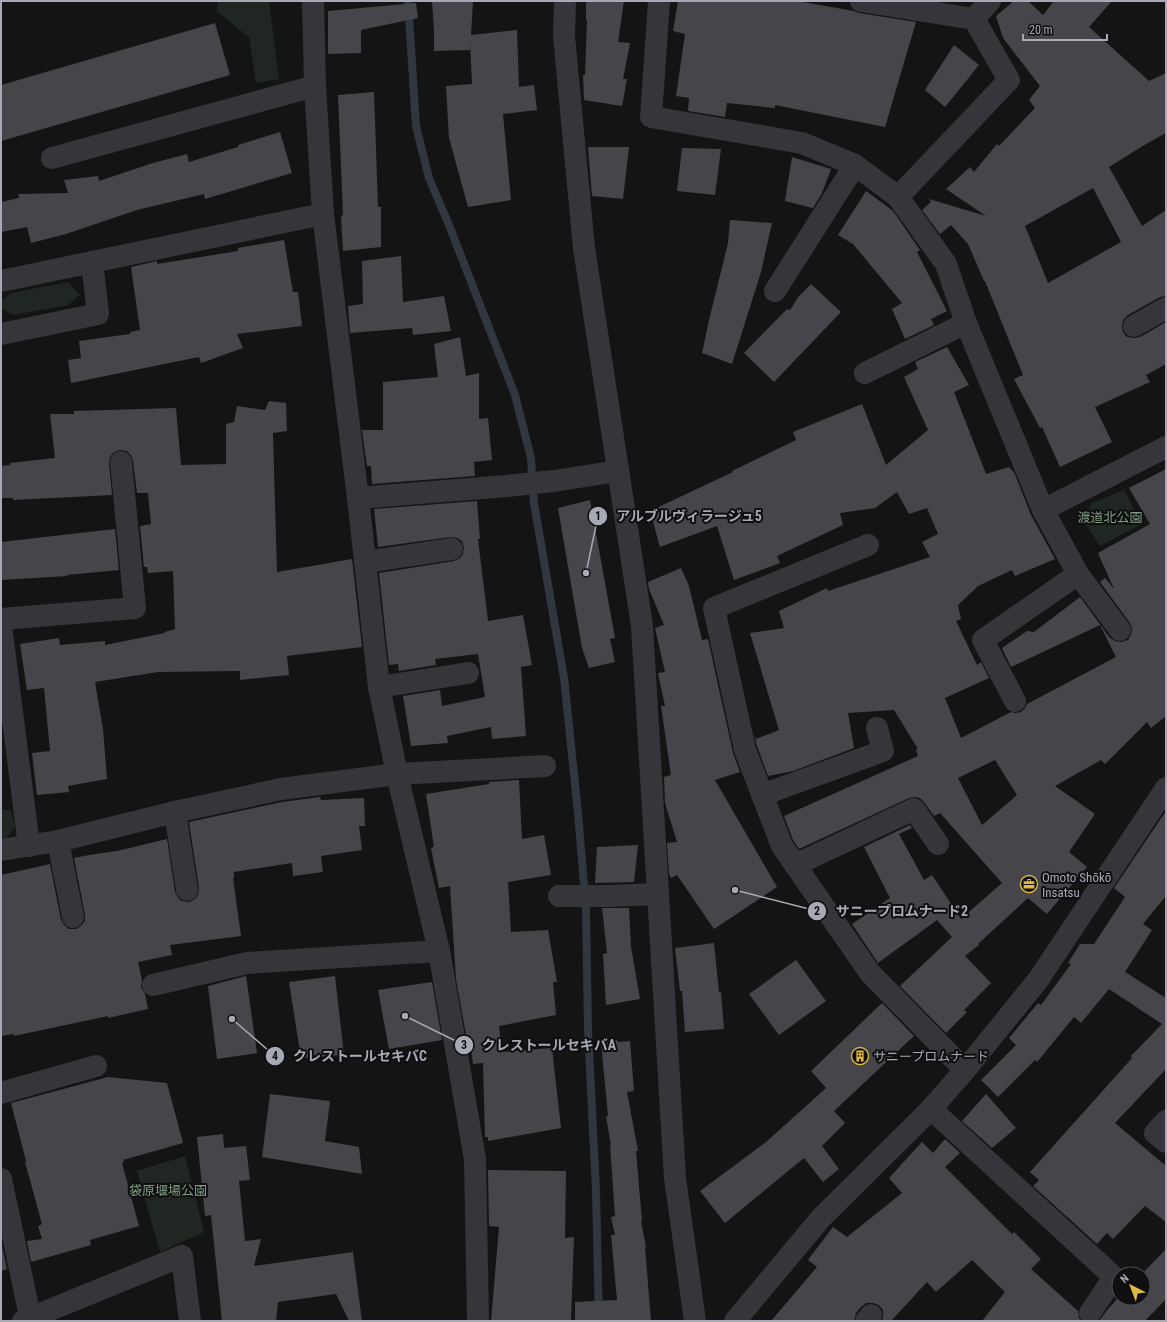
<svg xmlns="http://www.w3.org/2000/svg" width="1167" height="1322" font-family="'Roboto Condensed','Noto Sans JP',sans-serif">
<rect width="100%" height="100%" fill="#141415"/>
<g fill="#202722">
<path d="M218,1H269L279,79L256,83L249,37L217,12Z"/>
<path d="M68,282L80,295L68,305L13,315L1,308V301L11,293Z"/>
<path d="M1124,490L1142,524L1100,546L1084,522L1091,503Z"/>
<path d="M1,809L11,811L15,827L5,840L1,841Z"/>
<path d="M185,1156L204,1232L160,1252L137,1171Z"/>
</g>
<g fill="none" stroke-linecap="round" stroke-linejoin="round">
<path stroke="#30373e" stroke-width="8" d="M408,1L416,126L429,178L449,225L515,395L531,458L534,503L564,678L578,813L586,909L588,1029L596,1191L599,1321"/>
</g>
<g fill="#46464a" fill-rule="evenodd">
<path d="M432,1H473L471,35L517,30L519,87L534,85L537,110L503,114L511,200L468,207L449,138L446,86L472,84L470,42V50L434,51V31Z"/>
<path d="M586,1H624L618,42L630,43L623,79H627L622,106L584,100L583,75H585L587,21L586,20Z"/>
<path d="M678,1H797L854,11L859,13L916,22L885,127L775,105V108L727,103L725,117L688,111L689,98L676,96L685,34L673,31Z"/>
<path d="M1014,1H1028L1043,15L1054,1H1112L1089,27L1149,81L1166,73V133L1146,144L1109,167L1142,226L1166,210V296L1160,297L1128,315L1123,320L1122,326L1123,332L1127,337L1134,338L1140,337L1166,322V364L1146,375L1150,382L1095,407L1112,442L1060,467L1042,427L1040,428L1014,379L1023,375L985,281H984L968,244L951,225L940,234L922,210L931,202L929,199L986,216L946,189L970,167L974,172L997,144L999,146L1035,108L1029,100L1040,86L1003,38L996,16ZM1093,188L1121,242L1048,283L1025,226Z"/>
<path d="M416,3L418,18L361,30V53L328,54V11Z"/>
<path d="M215,23L230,75L1,141V85Z"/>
<path d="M954,45L979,65L945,107L925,90Z"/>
<path d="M374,92L378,207H381V247L343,251L341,216L343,215L338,95Z"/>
<path d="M280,132L292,173L205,199L204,194L137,210L66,234L31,243L27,227L1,232V202L19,198L18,194L68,193L64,180L98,176L99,181L153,163L187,154L189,162L238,147V145Z"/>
<path d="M588,147H629L623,199L592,196Z"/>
<path d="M682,148L721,149L715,195L677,191Z"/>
<path d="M792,157L831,169L822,193L813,208L785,201Z"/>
<path d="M866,191L893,211L920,250L917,252L947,311L931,319L934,325L905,339L892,309L902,303L853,244L838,235Z"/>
<path d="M730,220L772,223L761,272L732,364L702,353L709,320L728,243Z"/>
<path d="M284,240L293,292H298L302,326L237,334L243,348L201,363L199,357L71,383L68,360L81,358L79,341L130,334V332L140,330L131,267L157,261V264L238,251V248Z"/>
<path d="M401,256L403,302L444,296L451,331L413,335L412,328L350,333L348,306L363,304L362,261Z"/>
<path d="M811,284L841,312L774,382L744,353L787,309L790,310L799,296Z"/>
<path d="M460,337L466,376L479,373V419L488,418L492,460L474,462L475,476L372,484L371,466H367L362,430H383V382L438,377L434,344Z"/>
<path d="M947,347L969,385L954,392L986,474L1009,467L1014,472L1031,515L1055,559L1015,576L1012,570L978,586L958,605L961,619L956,621L977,665L981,662L989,678L945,698L961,738L1011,712L1015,713L1021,712L1025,708L1027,704L1116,657L1100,625L1011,667L1002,648L1027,631L1034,632L1080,597L1110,638L1115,641L1121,642L1128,640L1131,635L1132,629L1130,623L1100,582L1105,578L1114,589L1098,553L1150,524L1129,488L1166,469V716L1151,728L1147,722L1105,764L1101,760L1055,786L1095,814L1069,852L1087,867L1047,914L1028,898L978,944L979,945L965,956L991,983L964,1010L967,1012L946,1033L900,986L952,937L937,920L878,963L852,924L890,898L864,847L910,825L912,828L899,834L924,880L932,875L961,919L1002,883L940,813L934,816L924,802L920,798L915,797L909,798L799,849L793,840L784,816L918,756L916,749H918L894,710L848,713L854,748L793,771L768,776L757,746L754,734L756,739L779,730L750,633L784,628L779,611L827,588L828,591L930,557L922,542L938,534L927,508L909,514L897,492L875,508L840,513L843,525L777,556L780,563L734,580L717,526L660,547L650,511L733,472L732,471L796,440L793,432L862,404L886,465L928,430L904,377L918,369L915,362ZM995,760L1017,795L982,825L958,778Z"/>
<path d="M269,401L286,403L287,431L273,433L277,572L352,559L362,647L287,656L289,675L240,680V671L158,672L95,682L103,729L107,779L68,786L69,792L37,795L32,753L50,751L44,688L27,690L20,644L59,638L60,645L105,641V645L165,633V632L175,629L173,571L148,573L147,567H144L140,526L151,524L148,493H137L133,461L131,455L127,451L120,450L114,452L110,457L109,463L112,495L13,500V498H1V466L10,465V463L55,458L50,414H74V411L176,408L181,465L226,464V424L234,422L237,406L265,410Z"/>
<path d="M590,500L615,638L610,639L615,662L589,668L582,648L558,508Z"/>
<path d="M477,501L480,539H478L488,621L523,615L532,665L521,667L526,736L492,739L491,727L447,736L448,743L411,746L403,696L440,690L442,706L485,697L478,654L435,659L436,665L399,671L398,664L389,665L379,573L454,561L460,558L463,554L464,548L462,541L457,538L451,537L378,547L374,509Z"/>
<path d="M115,529L119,570L67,575V576L1,580V542Z"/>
<path d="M681,568L689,586L702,640L708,639L733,753L740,772L715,780L777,887L714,929L677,875L671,878L669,874L667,843L677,842L665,803L664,777L671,775L661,706H665L658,673L665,672L655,628L664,625L649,589L648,582Z"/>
<path d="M519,780L522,839L544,835L551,875L508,882L511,932L548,930L557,982H553L556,1015L499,1026L502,1052L552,1048L561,1128L488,1141V1137H485L483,1063L473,1064L469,1035H466L456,979L450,886L439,888L431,848L434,847L426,794L489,784V782Z"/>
<path d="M320,797L321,800L364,798L365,826H359L362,850L321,856L323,872L293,876L292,863L234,872V878H233L241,936L170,945L172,955L138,962L142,980L141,987L145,994L148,1009L108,1018V1016L14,1036V1034L1,1036V875L50,864L61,920L64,925L69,929H76L81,926L85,921V915L74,858L89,855L117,851L167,839L175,892L178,898L182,901L189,902L195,899L198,895L199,888L189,822L282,802Z"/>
<path d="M1166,811V896L1143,924L1152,930L1125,972L1166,998V1069L1115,1123L1166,1166V1222L1145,1206L1113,1239L1107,1233L1097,1244L1033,1186L1039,1180L1030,1172L1132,1058L1131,1056L1162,1024L1109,989L1081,1023L1074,1017L1037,1062L1035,1060L998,1097L981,1080L1016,1045L1009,1038L1038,1003L1041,1005L1071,964L1068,963L1080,944H1094L1125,897L1114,888Z"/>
<path d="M638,845L634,882L595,883L597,847Z"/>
<path d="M602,908H629L631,947L640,999L606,1005L603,954L607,953Z"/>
<path d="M714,943L719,992H721L724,1029L685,1032L682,991H680L675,948Z"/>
<path d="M796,960L826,1001L779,1035L749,994Z"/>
<path d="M246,976L257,1053L217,1059L208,986Z"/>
<path d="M335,976L344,1055L301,1058L289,982Z"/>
<path d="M432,982L442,1040L389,1049L378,990Z"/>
<path d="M882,1003L914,1036L834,1111L845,1123L822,1146L839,1169L823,1182L804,1158L725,1223L700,1191L766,1142L826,1088L811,1071Z"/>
<path d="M617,1040L618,1042L630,1041L634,1091L627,1092L638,1151H636L642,1221H641L646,1247H645L651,1321H575V1302L617,1300L611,1235H615L611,1217L615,1216L610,1145H611L606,1117L608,1116L601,1042Z"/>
<path d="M108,1077L167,1083L183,1143L123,1160L124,1162L122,1163L139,1226L90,1240L91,1245L31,1262L27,1241L42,1239L38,1226L42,1224L25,1162L26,1161L11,1103Z"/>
<path d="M270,1094L330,1101L325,1141L359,1147L362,1174L262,1157Z"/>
<path d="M986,1094L1016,1128L992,1148L962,1121Z"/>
<path d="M223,1134L224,1148L246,1146L250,1180L239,1181L245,1241L261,1239L254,1266L353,1252L362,1321H349L336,1294L278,1302L276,1321H222L211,1215L205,1216L197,1137Z"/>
<path d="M945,1139L960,1153L945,1167L1012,1234L1014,1232L1041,1259L1031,1269L1078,1311L1079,1318L1081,1321H982L1005,1292L972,1260L936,1292L927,1282L891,1321H882L883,1317V1310L879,1305L873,1303H866L861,1307L856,1313L854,1321H771L817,1267L808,1260L833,1227L847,1237L902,1193L889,1178L922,1142L933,1153Z"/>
<path d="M488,1170L566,1171L565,1238L574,1237L571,1321H491L499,1227L489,1226Z"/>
<path d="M1,1246H2L7,1269L1,1271Z"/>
<path d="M1166,1249V1299L1145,1321H1099L1108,1309L1119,1297L1143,1298V1274H1142Z"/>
</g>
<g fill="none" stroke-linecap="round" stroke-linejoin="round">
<g stroke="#35353a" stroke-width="22">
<path d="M313,1L315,86L323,214L358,498L379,687L397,774L439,951L475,1159L478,1321"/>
<path d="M565,1L564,36L584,248L642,626L675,1178L695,1321"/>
<path d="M659,1L651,117L802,143L855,165L898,197L1009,80L974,19"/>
<path d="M861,1L974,19"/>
<path d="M974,19L990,1"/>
<path d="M52,158L315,86"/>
<path d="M1,281L323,214"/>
<path d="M775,291L855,165"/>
<path d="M966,323L1043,510L1078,574L983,640L1015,701"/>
<path d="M1134,326L1166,308"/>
<path d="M1,334L98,314L92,262"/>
<path d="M865,373L966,323L946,264L898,197"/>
<path d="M358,498L507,486L554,481L618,471"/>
<path d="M1043,510L1166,447"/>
<path d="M868,545L714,608L745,750L782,846L870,973L965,1070"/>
<path d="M365,562L452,549"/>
<path d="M1078,574L1120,630"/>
<path d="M1,619L135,608L121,462"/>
<path d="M1,625L29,846"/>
<path d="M379,687L468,673"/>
<path d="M762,795L883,751L877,728"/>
<path d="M175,812L187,890"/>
<path d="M58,841L73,917"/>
<path d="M1,850L58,841L175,812L281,789L397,774L545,766"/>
<path d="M795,865L914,809L938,844"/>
<path d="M559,896H609L658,894"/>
<path d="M153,985L247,963L439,951"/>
<path d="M1,1093L96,1066"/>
<path d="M931,1109L1114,1277L1090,1313"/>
<path d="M1166,1121L1155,1133L1166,1142"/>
<path d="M1,1179L31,1321"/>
<path d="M23,1321L182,1256L190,1321"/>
<path d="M735,1321L821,1218L931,1109L965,1070L1038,980L1166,788"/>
<path d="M866,1321L871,1315"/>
</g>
</g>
<defs>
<g id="office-ring" transform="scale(0.9)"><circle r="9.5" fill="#0f0f10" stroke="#dfba42" stroke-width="1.5"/><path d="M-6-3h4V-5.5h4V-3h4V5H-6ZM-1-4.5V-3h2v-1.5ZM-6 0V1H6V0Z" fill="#dfba42"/></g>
<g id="building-ring" transform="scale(0.9)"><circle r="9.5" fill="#0f0f10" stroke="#dfba42" stroke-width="1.5"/><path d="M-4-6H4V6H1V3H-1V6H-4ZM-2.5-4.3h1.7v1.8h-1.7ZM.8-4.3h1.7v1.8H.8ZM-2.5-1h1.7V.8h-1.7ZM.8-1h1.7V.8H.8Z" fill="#dfba42"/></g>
</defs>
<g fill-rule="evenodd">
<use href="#office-ring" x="1029" y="884"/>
<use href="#building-ring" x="860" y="1056"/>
</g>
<g text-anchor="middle" stroke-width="4" stroke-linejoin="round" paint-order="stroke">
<g font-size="13" fill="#809d84" stroke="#0f0f10">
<text x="1110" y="522">渡道北公園</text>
<text x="168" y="1195">袋原堰場公園</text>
</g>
<g font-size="13" fill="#a7a9b4" stroke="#0f0f10" text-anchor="start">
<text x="1042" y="882">Omoto Shōkō<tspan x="1042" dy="15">Insatsu</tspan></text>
<text x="873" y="1061">サニープロムナード</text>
</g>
</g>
<path fill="none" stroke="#a7a9b4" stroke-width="1.5" d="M586 573L598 516M735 890L817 911M405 1016L464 1045M232 1019L275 1056"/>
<g fill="#a7a9b4" stroke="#0f0f10" stroke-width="1.5">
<circle cx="586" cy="573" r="4"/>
<circle cx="735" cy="890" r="4"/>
<circle cx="405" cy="1016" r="4"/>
<circle cx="232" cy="1019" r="4"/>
<circle cx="598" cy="516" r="10"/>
<circle cx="817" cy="911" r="10"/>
<circle cx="464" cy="1045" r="10"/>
<circle cx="275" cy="1056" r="10"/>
</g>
<g font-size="12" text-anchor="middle" font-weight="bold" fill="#111">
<text x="598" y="520">1</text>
<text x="817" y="915">2</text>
<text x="464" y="1049">3</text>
<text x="275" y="1060">4</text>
</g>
<g font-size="14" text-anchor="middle" font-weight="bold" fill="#a7a9b4" stroke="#0f0f10" stroke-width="4" stroke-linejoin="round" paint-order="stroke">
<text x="689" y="521">アルブルヴィラージュ5</text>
<text x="902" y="916">サニープロムナード2</text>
<text x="549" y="1050">クレストールセキバA</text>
<text x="360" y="1061">クレストールセキバC</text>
</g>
<rect width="1167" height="1322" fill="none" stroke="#a7a9b4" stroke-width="4"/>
<g transform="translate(1131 1286) rotate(318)"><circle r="19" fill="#0f0f10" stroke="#4c4d52"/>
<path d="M0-3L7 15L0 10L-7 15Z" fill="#dfba42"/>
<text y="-6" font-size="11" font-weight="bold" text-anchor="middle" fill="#a7a9b4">N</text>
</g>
<path d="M1023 34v6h84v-6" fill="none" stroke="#a7a9b4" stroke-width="2"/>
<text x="1029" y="34" font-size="12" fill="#a7a9b4" stroke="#0f0f10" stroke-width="3" paint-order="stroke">20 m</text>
</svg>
